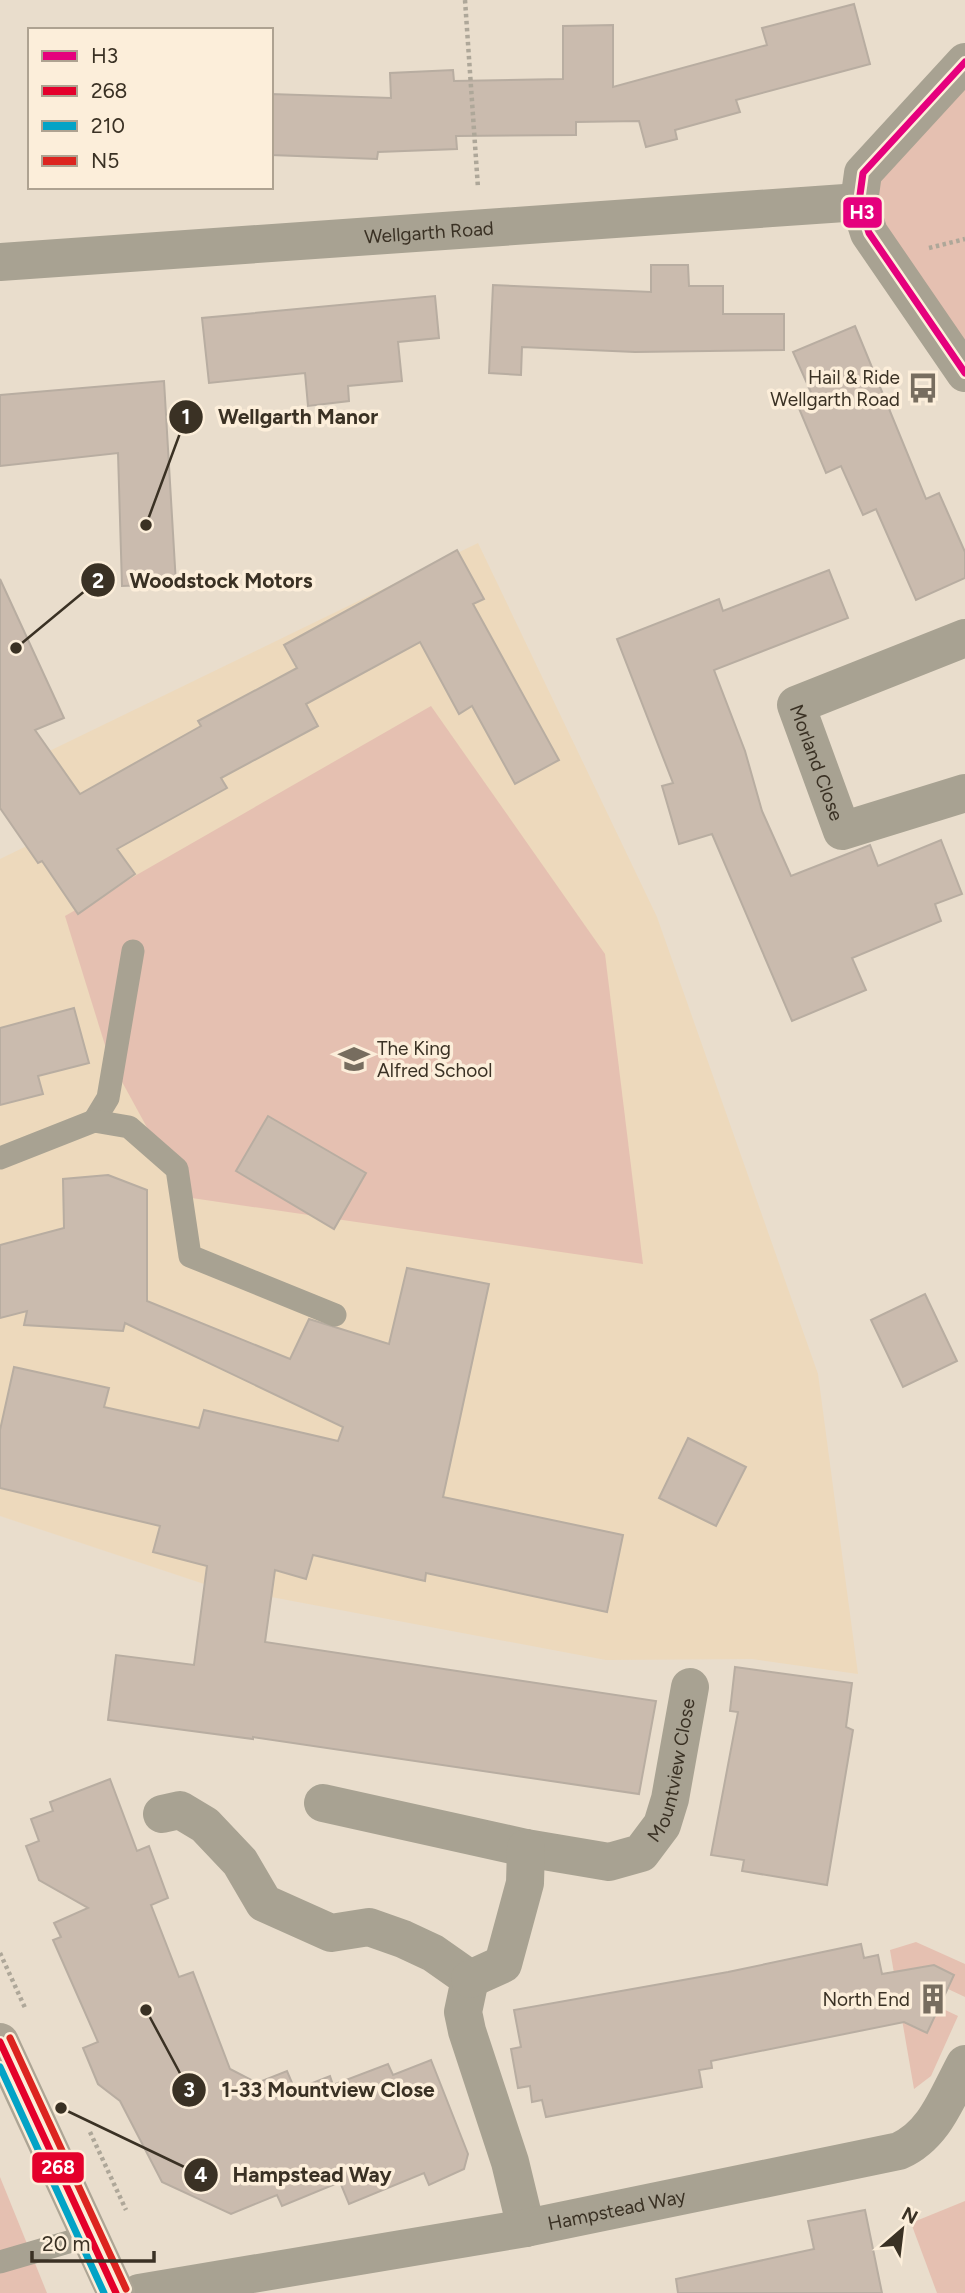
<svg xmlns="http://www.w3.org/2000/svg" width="965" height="2293" font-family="Figtree,sans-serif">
<rect width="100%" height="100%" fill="#e9ddcc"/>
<path fill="#edd9bc" d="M478,543L657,917L818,1374L858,1674L752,1659L606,1660L207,1585L0,1516V859L33,843L0,775Z"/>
<g fill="#e5c0b1">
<path d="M965,62V379L869,233L863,173Z"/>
<path d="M431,706L605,954L643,1264L185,1197L109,1058L65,916Z"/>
<path d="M916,1942L965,1964V1997L948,1989L954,1975L938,1968L939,2007L958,2016L931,2076L914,2089L890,1950Z"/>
<path d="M0,2177L47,2293H0Z"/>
<path d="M965,2201V2293H937L911,2223Z"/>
</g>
<g fill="#cabbae" stroke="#b8ada1" stroke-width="2">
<path d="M854,4L870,64L736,100L740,112L675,130L677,139L646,147L639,121L576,122V135L456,136L457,149L378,152L377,159L271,155V94L391,98L390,73L453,70L454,81L563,79V26L613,25V87L767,45L762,28Z"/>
<path d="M651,265H688L689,286H723V314H784V350L635,352L522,347L521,375L489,373L493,285L651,292Z"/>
<path d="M435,296L439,338L398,342L402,381L348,386L349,401L308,406L305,373L209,383L202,318Z"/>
<path d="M855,326L926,499L939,493L965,552V578L916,600L876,509L863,515L841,466L826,473L798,406L814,399L793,352Z"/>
<path d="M164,381L176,584L122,586L118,453L0,466V395Z"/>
<path d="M457,550L484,599L473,604L559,760L515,784L472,706L459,714L420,642L306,704L318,726L221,778L227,788L117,849L135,874L78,914L42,861L38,863L0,808V579L64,718L35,730L80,794L201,726L198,721L297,668L284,645Z"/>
<path d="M829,570L848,618L714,670L745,751L762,811L791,876L870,845L878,866L941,840L962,894L935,904L941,921L852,958L866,990L792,1021L712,834L679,844L662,786L673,783L617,639L719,599L723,611Z"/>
<path d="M74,1008L89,1063L38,1076L43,1094L0,1105V1028Z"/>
<path d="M268,1116L366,1173L334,1229L236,1171Z"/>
<path d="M108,1175L147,1190V1301L290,1359L309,1319L389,1344L407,1268L489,1284L443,1497L623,1535L607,1612L426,1573L425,1581L313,1555L306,1579L275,1570L265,1642L656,1701L639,1794L253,1737V1739L108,1720L116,1655L194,1665L207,1566L153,1552L160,1526L0,1488V1430L14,1367L109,1388L104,1407L199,1428L204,1410L338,1441L343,1427L125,1323L123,1331L24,1325L27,1311L0,1318V1245L64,1228L63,1179Z"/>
<path d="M925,1294L957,1361L903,1387L871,1320Z"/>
<path d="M688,1438L746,1467L716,1526L659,1498Z"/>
<path d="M735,1667L852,1683L846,1727L853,1730L827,1885L742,1871L744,1860L711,1855L738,1712L730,1711Z"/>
<path d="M110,1779L137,1851L149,1846L168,1898L151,1905L179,1977L193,1972L230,2069L257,2083L287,2071L295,2090L330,2076L333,2085L388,2064L393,2075L431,2060L468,2154L464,2169L429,2185L424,2173L349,2204L340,2182L282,2206L277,2195L231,2214L162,2182L120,2101L98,2084L83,2048L98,2042L53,1940L61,1937L54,1923L88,1908L39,1880L26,1846L39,1841L31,1819L53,1811L50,1802Z"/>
<path d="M861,1944L864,1958L878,1955L882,1974L934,1965L954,1975L927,2033L904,2022L711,2061L712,2068L699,2070L702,2087L546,2117L542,2100L532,2102L530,2086L518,2088L511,2049L521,2047L514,2010L728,1972Z"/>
<path d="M865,2210L882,2293H678L676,2279L814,2249L808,2221Z"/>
</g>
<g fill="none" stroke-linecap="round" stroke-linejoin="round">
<g stroke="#aea799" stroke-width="4.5" stroke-dasharray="3.5 3.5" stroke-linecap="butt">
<path d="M465,0L478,188"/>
<path d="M929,248L965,239"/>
<path d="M0,1953L26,2010"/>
<path d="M90,2132L126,2210"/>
</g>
<g stroke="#a8a292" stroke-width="23">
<path d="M94,1121L108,1098L133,951"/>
<path d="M0,1158L94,1121L129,1127L177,1169L190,1256L335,1315"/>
<path d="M0,2262L89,2236"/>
</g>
<g stroke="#a8a292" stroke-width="38">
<path id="s1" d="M0,262L859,202"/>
<path id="s2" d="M965,638L796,705L842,831L965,793"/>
<path id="s3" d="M323,1803L526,1848L609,1862L641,1853L662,1825L670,1799L690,1687"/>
<path d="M162,1814L180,1810L205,1825L240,1862L264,1903L331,1933L369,1927L403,1939L433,1953L470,1979L463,2012L467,2031L510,2162L526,2228"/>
<path d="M470,1979L503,1964L525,1883L526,1848"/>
</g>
<g stroke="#a8a292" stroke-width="38">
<path d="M965,62L863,173L859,202L869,233L965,373"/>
<path id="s4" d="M139,2293L526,2228L899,2151C935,2135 947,2097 965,2064"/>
</g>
<path stroke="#ada595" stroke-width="38" d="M0,2042L116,2293"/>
<g stroke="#fceeda" stroke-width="12">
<path id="bus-1" d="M965,62L863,173L859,202L869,233L965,373"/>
</g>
<g stroke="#fceeda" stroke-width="12">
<path id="bus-2" d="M0,2042L116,2293"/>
</g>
<g stroke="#fceeda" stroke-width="12">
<path id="bus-3" d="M0,2067L104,2293"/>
</g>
<g stroke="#fceeda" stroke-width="12">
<path id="bus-4" d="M10,2038L126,2289"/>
</g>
<use href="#bus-1" stroke="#e5007d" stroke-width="7"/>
<use href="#bus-2" stroke="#e4002b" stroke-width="7"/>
<use href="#bus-3" stroke="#03a3c6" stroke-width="7"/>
<use href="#bus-4" stroke="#dc241f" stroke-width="7"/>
</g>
<defs>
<g id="bus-bare" transform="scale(2.415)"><path d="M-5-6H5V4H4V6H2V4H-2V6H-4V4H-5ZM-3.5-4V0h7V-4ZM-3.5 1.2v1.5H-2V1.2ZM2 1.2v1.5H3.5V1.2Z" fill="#776d5f" stroke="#fceeda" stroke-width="2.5" paint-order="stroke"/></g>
<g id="school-bare" transform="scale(2.415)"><path d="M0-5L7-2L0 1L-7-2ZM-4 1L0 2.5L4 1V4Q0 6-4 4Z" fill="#776d5f" stroke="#fceeda" stroke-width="2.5" paint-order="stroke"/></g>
<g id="building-bare" transform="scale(2.415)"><path d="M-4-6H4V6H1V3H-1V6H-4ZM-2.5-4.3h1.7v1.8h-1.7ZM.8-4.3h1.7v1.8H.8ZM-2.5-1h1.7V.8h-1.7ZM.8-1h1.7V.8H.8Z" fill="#776d5f" stroke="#fceeda" stroke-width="2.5" paint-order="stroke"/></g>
</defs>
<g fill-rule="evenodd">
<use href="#bus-bare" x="923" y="388"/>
<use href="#school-bare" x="354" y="1059"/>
<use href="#building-bare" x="933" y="1999"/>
</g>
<g text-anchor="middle" stroke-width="7" stroke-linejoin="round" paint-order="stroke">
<g font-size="19" fill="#3a3124" stroke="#fceeda">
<text dy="7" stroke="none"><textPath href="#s1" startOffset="430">Wellgarth Road</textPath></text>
<text dy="7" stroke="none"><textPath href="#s2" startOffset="243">Morland Close</textPath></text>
<text dy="7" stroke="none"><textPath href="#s3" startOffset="416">Mountview Close</textPath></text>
<text dy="7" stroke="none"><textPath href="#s4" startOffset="485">Hampstead Way</textPath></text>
</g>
<g font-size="19" fill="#3a3124" stroke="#fceeda" text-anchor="end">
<text x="900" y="384">Hail &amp; Ride<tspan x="900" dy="22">Wellgarth Road</tspan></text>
<text x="377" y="1055" text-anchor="start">The King<tspan x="377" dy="22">Alfred School</tspan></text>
<text x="910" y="2006">North End</text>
</g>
</g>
<path fill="none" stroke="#3a3124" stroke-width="2.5" d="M146 525L186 417M16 648L98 580M146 2010L189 2090M61 2108L201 2175"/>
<g fill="#3a3124" stroke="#fceeda" stroke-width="2.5">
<circle cx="146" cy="525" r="7"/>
<circle cx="16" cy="648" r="7"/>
<circle cx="146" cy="2010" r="7"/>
<circle cx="61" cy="2108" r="7"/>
<circle cx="186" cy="417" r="18"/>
<circle cx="98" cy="580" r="18"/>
<circle cx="189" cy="2090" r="18"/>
<circle cx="201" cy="2175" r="18"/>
</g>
<g font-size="21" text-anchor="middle" font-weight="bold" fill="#fff">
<text x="186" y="424">1</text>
<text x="98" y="588">2</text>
<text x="189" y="2097">3</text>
<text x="201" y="2182">4</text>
</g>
<g font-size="21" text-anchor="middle" font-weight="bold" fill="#3a3124" stroke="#fceeda" stroke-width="7" stroke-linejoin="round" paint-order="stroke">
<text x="298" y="424">Wellgarth Manor</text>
<text x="221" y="588">Woodstock Motors</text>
<text x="328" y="2097">1-33 Mountview Close</text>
<text x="312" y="2182">Hampstead Way</text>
</g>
<g stroke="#fceeda" stroke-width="2.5">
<rect x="842" y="196" width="41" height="33" rx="7" fill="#e5007d"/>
<rect x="31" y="2151" width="54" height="33" rx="7" fill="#e4002b"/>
</g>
<g font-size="19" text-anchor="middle" font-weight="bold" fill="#fff">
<text x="862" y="219">H3</text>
<text x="58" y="2174">268</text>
</g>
<rect x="28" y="28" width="245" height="161" fill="#fceeda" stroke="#aea291" stroke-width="2"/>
<rect x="42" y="51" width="35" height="10" fill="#e5007d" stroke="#aea291" stroke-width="2"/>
<text x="91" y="63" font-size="21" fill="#3a3124">H3</text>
<rect x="42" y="86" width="35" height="10" fill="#e4002b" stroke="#aea291" stroke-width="2"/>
<text x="91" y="98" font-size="21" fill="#3a3124">268</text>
<rect x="42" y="121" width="35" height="10" fill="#03a3c6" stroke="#aea291" stroke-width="2"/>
<text x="91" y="133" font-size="21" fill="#3a3124">210</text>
<rect x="42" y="156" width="35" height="10" fill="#dc241f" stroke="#aea291" stroke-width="2"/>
<text x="91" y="168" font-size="21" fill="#3a3124">N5</text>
<g transform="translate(902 2230) rotate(28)" stroke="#fceeda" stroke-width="5" paint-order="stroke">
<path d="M0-5L12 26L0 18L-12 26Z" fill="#3a3124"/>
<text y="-10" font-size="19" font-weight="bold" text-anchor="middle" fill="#3a3124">N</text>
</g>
<path d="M32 2251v10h122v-10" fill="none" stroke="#3a3124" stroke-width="3.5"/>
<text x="42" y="2251" font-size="21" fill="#3a3124" stroke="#fceeda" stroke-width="5" paint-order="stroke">20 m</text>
</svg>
